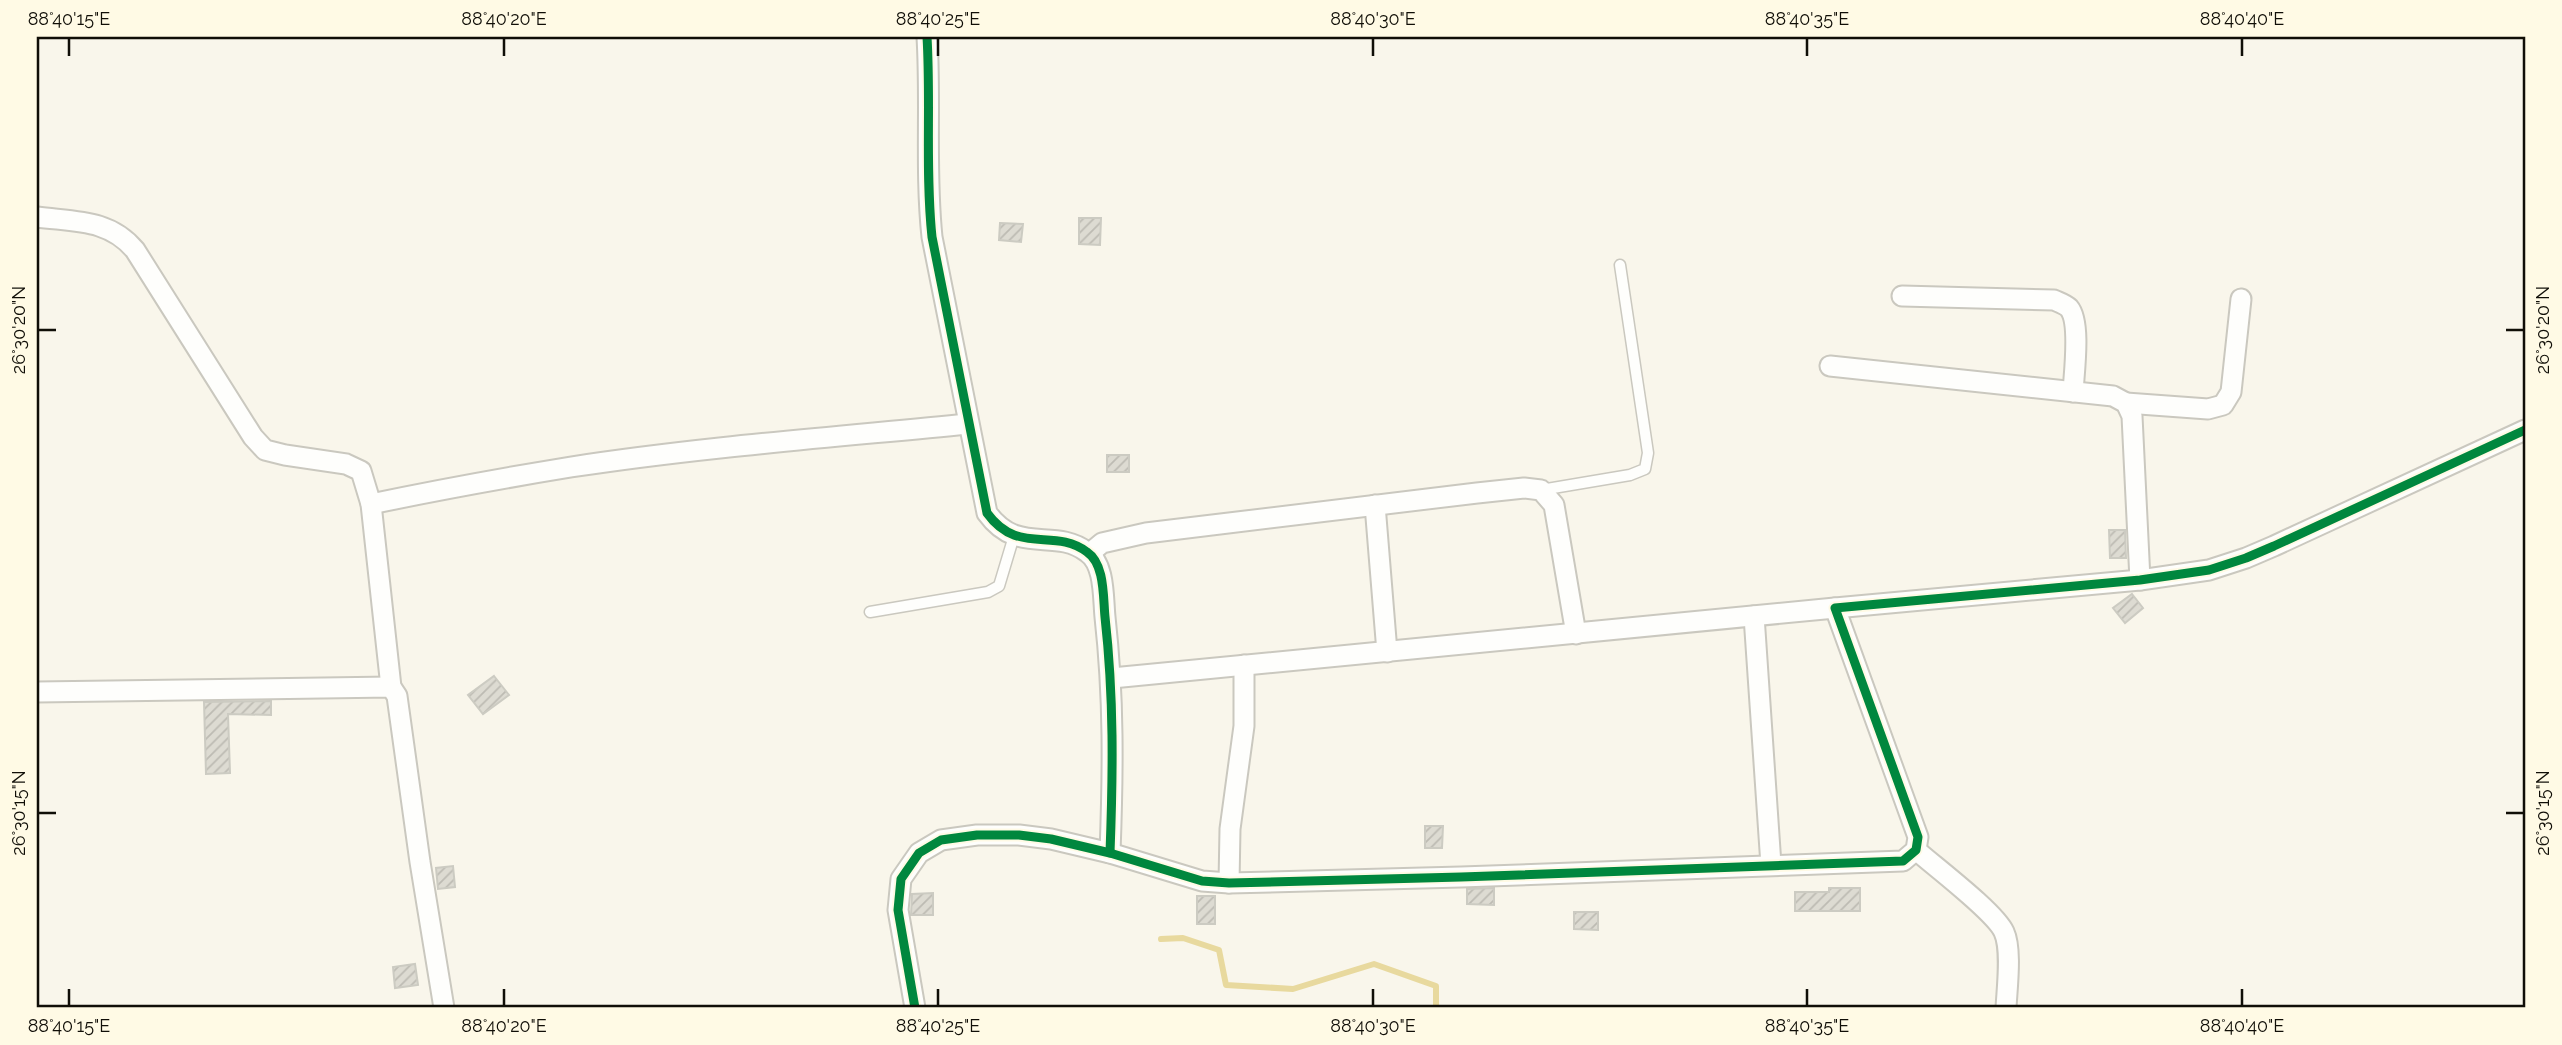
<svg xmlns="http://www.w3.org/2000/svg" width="2562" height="1045" font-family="Raleway,sans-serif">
<defs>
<pattern id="building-hatch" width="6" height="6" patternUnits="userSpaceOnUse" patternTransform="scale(1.75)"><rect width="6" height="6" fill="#dddbd2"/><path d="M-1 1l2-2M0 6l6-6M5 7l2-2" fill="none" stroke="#bdbbb3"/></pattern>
</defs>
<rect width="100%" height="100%" fill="#f9f6eb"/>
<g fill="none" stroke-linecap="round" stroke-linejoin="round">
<path stroke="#e8d99e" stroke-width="6" d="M1161,939L1183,938L1219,950L1226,985L1293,989L1374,964L1436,986V1008"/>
</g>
<g fill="url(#building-hatch)" stroke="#cccbc2" stroke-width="2">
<path d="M1079,218H1101L1100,245L1079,244Z"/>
<path d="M1000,223L1023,224L1021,242L999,240Z"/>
<rect x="1107" y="455" width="22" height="17"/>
<path d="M2109,530H2125L2126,558H2110Z"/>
<path d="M2132,594L2143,608L2125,623L2113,608Z"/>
<path d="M494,676L509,695L483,714L468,695Z"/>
<path d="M271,701V715L228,714L230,773L206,774L204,702Z"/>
<path d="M1425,826H1443L1442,848H1425Z"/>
<path d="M453,866L455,887L438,889L436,868Z"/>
<path d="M1494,888V905L1467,904V889Z"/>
<path d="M1829,888H1860V911H1795V892H1829Z"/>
<path d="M933,893V915H911L912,894Z"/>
<rect x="1197" y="896" width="18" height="28"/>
<path d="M1574,912H1598V930L1574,929Z"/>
<path d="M415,964L418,985L395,988L393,967Z"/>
</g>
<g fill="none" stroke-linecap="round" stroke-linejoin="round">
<g stroke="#cac8bf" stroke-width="13">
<g id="lane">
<path d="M1541,490L1630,475L1645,469L1648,453L1620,265"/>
<path d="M870,612L988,592L999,586L1014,536"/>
</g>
</g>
<g stroke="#cac8bf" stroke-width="23">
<g id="street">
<path d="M927,37C931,103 925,171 932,237L987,513C1018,556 1054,527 1087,552C1105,564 1103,597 1105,617C1114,698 1113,772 1110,853"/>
<path d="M37,217C75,222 109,219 135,250L253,437L265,450L285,455L346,464L361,471L371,504L391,687"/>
<path d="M1902,296L2054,300C2058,302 2065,304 2069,308C2081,322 2074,373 2073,392"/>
<path d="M1830,366L2113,396L2126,403L2132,416L2140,580"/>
<path d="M2126,403L2208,409L2223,405L2231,392L2241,299"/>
<path d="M371,504C438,490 504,478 571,467C702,447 836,437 968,424"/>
<path d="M1375,505L1387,652"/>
<path d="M1090,553L1102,543L1146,533L1477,493L1524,488L1541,490L1554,505L1576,634"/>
<path d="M1754,616L1771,865"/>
<path d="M1112,678L1835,608"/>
<path d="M37,692L391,687L397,696L420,862L444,1008"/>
<path d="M1916,850C1935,867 1995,912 2004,932C2012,949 2007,988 2006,1008"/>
<path d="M1229,883L1230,829L1244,726V665"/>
<path d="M915,1008L898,910L901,879L919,853L941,840L977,835H1019L1051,839L1110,853L1202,881L1229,883L1461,877L1903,861L1916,850L1918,837L1835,608L2140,580L2209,570L2246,558L2274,546L2525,430"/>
</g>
</g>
<use href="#lane" stroke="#fefefc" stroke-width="10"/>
<use href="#street" stroke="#fefefc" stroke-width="19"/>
<g stroke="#fffae5" stroke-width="13">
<g id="cycleway">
<path d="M927,37C931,103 925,171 932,237L987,513C1018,556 1054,527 1087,552C1105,564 1103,597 1105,617C1114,698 1113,772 1110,853"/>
<path d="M915,1008L898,910L901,879L919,853L941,840L977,835H1019L1051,839L1110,853L1202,881L1229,883L1461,877L1903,861L1916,850L1918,837L1835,608L2140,580L2209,570L2246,558L2274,546L2525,430"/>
</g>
</g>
<use href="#cycleway" stroke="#00873e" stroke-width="9"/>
</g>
<path fill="none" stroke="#100e07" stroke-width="2.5" d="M69,38V56M504,38V56M938,38V56M1373,38V56M1807,38V56M2242,38V56M38,330H56M2506,330H2524M38,813H56M2506,813H2524M69,989V1006M504,989V1006M938,989V1006M1373,989V1006M1807,989V1006M2242,989V1006"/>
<rect width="2562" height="1045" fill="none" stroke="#fffae5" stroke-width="77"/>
<rect x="38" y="38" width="2486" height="968" fill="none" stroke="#100e07" stroke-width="2.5"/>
<g font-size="18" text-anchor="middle" fill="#100e07">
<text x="69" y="25">88°40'15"E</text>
<text x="504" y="25">88°40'20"E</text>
<text x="938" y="25">88°40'25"E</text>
<text x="1373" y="25">88°40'30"E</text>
<text x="1807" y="25">88°40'35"E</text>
<text x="2242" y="25">88°40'40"E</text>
<text transform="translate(19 330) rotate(-90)" y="6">26°30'20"N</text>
<text transform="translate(2543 330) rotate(-90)" y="6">26°30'20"N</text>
<text transform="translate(19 813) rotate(-90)" y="6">26°30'15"N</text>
<text transform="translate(2543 813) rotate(-90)" y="6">26°30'15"N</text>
<text x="69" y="1032">88°40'15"E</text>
<text x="504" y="1032">88°40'20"E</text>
<text x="938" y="1032">88°40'25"E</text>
<text x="1373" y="1032">88°40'30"E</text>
<text x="1807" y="1032">88°40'35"E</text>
<text x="2242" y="1032">88°40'40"E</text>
</g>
</svg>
